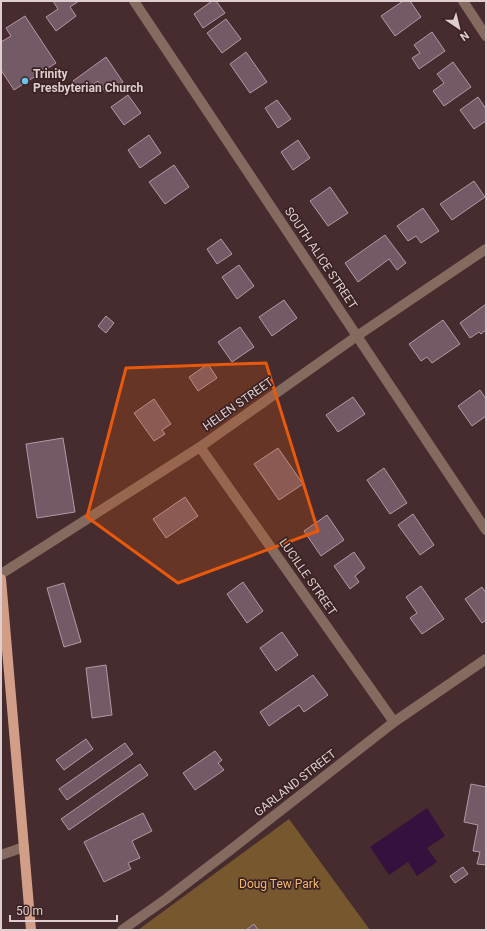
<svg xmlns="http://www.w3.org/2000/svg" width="487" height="931" font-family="Roboto,sans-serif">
<rect width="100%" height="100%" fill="#462c2e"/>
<path fill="#77572d" d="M289,819L370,930H138Z"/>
<path fill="#34123d" d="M427,808L445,836L427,848L437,862L417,876L408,862L389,875L370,847Z"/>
<g fill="#735a66" stroke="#b498a6">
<path d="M53,1H79L70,7L76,16L56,31L46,17L58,9Z"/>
<path d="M212,1H216L225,13L203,28L194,14Z"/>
<path d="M403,1H410L421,17L395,36L381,16Z"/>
<path d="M25,16L56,63L14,90L1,70V42L11,36L6,28Z"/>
<path d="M226,19L241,39L222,53L207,33Z"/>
<path d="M432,32L445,51L419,69L412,58L420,53L414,45Z"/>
<path d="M246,52L267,82L250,93L230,64Z"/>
<path d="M106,57L123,82L106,93L98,81L81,93L73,81Z"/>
<path d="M453,62L471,87L444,106L433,91L444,83L437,74Z"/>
<path d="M128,95L141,113L124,125L111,107Z"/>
<path d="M478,97L486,109V121L474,129L460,110Z"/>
<path d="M277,100L291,119L278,128L265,108Z"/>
<path d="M149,135L161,153L140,168L128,150Z"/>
<path d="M298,140L310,158L293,170L281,152Z"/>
<path d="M174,165L189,187L165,204L149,182Z"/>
<path d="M474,181L485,197L452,220L440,204Z"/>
<path d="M330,187L348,213L328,226L310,201Z"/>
<path d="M423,208L439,231L421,243L416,236L408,241L397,226Z"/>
<path d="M385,235L406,263L397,270L389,259L358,282L345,263Z"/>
<path d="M221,239L232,254L217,264L207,249Z"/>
<path d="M239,265L254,286L237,299L222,277Z"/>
<path d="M284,300L297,318L272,336L259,317Z"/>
<path d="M486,304V330L481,334L479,332L470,338L460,323Z"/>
<path d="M106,316L114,323L106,333L98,326Z"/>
<path d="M443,320L460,344L432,363L427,357L421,361L409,344Z"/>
<path d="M240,327L254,347L232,362L218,342Z"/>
<path d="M208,364L217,378L198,391L189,377Z"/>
<path d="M480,390L486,399V416L472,426L458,406Z"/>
<path d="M353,397L365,414L338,432L326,415Z"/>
<path d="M154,399L171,424L162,430L165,434L154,441L134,413Z"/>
<path d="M63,438L75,512L37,518L26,444Z"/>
<path d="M278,448L303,484L279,500L254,464Z"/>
<path d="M384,468L407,503L390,514L367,480Z"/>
<path d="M185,497L198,516L166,538L153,519Z"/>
<path d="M413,514L434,545L420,555L398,525Z"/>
<path d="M327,515L344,540L321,556L304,531Z"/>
<path d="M354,552L365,568L355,576L359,582L350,589L334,566Z"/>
<path d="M243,582L263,611L247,623L227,594Z"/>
<path d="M64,583L81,642L64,647L47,588Z"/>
<path d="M421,586L444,619L422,634L410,618L417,613L406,597Z"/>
<path d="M482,587L486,593V620L482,623L465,599Z"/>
<path d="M282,632L298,655L276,671L260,648Z"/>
<path d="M106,665L112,715L92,718L86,668Z"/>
<path d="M313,675L328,695L304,712L299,705L269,726L260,712Z"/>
<path d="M86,739L93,749L64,770L56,760Z"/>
<path d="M125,743L133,754L67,800L59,789Z"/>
<path d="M215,751L222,760L218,763L224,770L195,790L183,773Z"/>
<path d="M140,764L148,775L69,830L61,819Z"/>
<path d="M471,784L486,787V865L477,864L480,852L473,851L478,825L464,822Z"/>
<path d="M143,813L152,831L132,841L140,858L128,863L131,869L104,882L84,842Z"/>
<path d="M463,867L468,874L455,883L450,876Z"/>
<path d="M254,924L258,930H246Z"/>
</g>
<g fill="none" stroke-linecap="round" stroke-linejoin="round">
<g stroke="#856a5f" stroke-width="10">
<path d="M134,1L486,530"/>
<path d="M463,1L486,36"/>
<path d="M200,447L394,722"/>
<path d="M1,574L200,447L357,336L486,249"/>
<path d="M1,855L24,847"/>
<path d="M122,930L166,899L229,851L394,722L486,659"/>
</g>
<path stroke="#d39e87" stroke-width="10" d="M1,579L31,930"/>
</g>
<path fill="#e8590c" fill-opacity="0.2" stroke="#e8590c" stroke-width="3" stroke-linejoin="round" d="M266,363L318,531L178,583L87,517L126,368Z"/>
<circle fill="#6ac3f1" stroke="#3b2324" stroke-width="1.5" cx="25" cy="81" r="4"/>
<g text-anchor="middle" stroke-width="3.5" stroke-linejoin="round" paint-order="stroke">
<g font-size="12" font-weight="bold" fill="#dfcecf" stroke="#3b2324" text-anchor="start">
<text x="33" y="78">Trinity<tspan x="33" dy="14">Presbyterian Church</tspan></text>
</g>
<g font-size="12" fill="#dfcecf" stroke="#3b2324">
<text transform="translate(321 258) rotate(56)" y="4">SOUTH ALICE STREET</text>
<text transform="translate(238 404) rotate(-35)" y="4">HELEN STREET</text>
<text transform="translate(308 577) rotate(55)" y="4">LUCILLE STREET</text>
<text transform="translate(295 783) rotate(-38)" y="4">GARLAND STREET</text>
</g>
<g font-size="12" fill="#f0b66b" stroke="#3b2324">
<text x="279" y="888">Doug Tew Park</text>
</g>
</g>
<rect width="487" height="931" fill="none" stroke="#dfcecf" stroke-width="4"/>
<g transform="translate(459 28) rotate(145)" stroke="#3b2324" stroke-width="3" paint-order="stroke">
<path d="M0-3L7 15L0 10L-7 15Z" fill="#dfcecf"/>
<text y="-6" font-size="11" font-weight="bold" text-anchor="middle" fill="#dfcecf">N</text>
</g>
<path d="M10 915v6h107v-6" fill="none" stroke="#dfcecf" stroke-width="2"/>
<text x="16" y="915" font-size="12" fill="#dfcecf" stroke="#3b2324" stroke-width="3" paint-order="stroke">50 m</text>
</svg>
